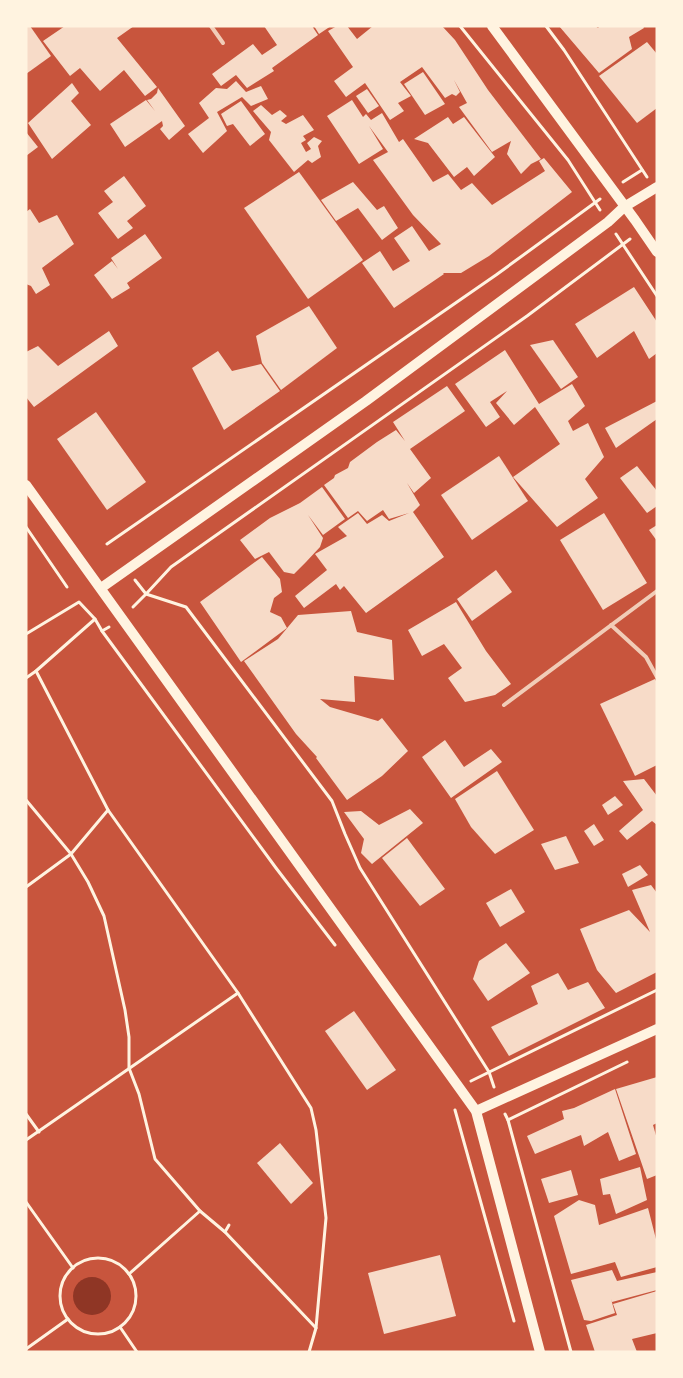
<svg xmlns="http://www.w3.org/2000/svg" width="683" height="1378" font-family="Ubuntu,sans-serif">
<rect width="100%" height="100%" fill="#c8553d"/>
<circle fill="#8f3625" cx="92" cy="1296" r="19"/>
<g fill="#f7dbc8">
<path d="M26,26H30L51,56L26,74Z"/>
<path d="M65,26H134L117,38L157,87L145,96L124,70L100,91L80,68L70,76L43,41Z"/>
<path d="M264,26H312L318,35L272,68L274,71L247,88L236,75L221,86L212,74L253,44L262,55L277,45Z"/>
<path d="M314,26H331L319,34Z"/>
<path d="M337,26H347L357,39L373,26H442L455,40L488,90L541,159L531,164L521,174L507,154L511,141L492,152L459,107L467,103L454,80L460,92L456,96L452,94L445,98L422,67L400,82L411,96L398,103L404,111L390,120L365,83L346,97L334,81L353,67L328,31Z"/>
<path d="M559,26H595L598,28L600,26H643L644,28L629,37L632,49L599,73Z"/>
<path d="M647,42L657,54V108L637,123L599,76Z"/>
<path d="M423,72L445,104L425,115L404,84Z"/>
<path d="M236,81L246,92L261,86L268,99L251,106L242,97L217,112L227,131L203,153L188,134L209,118L199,103L216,88L227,89Z"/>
<path d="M72,83L79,93L71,101L91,125L52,159L28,123Z"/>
<path d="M158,88L185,126L169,140L160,129L163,126L162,121L125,147L110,124L146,100L155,111L147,100L151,99L157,93Z"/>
<path d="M367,89L379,106L368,113L356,96Z"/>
<path d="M352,100L363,117L366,114L371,120L382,113L399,142L403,139L433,182L448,174L461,190L472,183L492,205L545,171L539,161L544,158L572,192L489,256L461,273H443L444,274L394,308L362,263L380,251L393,271L410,261L394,238L412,226L429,251L441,244L413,215L373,160L388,152L369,126L383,149L359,164L327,116Z"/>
<path d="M241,101L265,134L250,146L233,124L227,126L221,114Z"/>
<path d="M261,105L272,115L280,110L287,116L281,121L286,124L303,115L314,130L303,136L306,140L301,143L306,152L311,149L307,143L314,137L322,141L318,146L321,157L312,163L308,160L294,172L269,140L271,132L253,111Z"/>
<path d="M448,117L453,124L464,117L495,157L474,176L467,167L454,177L428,143L414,139Z"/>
<path d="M26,132L38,147L26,156Z"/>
<path d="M299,172L363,260L308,299L244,208Z"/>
<path d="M124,176L146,206L127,221L133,228L118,239L98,213L113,202L104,191Z"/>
<path d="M353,182L377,210L384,206L398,228L382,240L358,208L336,221L321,200Z"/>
<path d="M30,209L39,223L57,215L74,244L42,268L50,285L36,294L31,286L26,284V212Z"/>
<path d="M145,234L162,258L127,283L130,288L112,299L94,275L112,261L118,269L111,258Z"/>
<path d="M634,287L657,322V353L649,359L634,331L597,358L575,324Z"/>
<path d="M309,306L337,348L281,390L262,363L256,336Z"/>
<path d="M109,331L118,346L34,407L26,397V352L38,346L58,366Z"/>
<path d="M553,340L578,377L561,389L530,345Z"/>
<path d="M505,350L539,404L572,384L585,406L568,421L573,431L588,423L604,457L585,479L598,498L557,527L513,477L560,444L535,407L514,425L496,403L507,391L490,402L500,417L486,427L455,384Z"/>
<path d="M218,351L232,371L261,364L280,391L224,430L192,368Z"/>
<path d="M447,386L465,411L410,449L431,478L414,493L407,483L420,505L413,512L444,557L366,613L344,586L340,590L336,584L304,608L295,596L327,570L315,554L347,536L338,527L358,513L367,524L382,515L389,521L409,513L389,519L383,510L367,521L358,511L348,518L324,485L334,478L335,475L348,468L350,462L377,442L396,430L405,441L393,422Z"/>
<path d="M657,401V419L616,448L605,428Z"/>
<path d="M96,412L146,482L107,510L57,439Z"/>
<path d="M499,456L528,501L472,540L441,495Z"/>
<path d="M637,466L657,491V506L647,513L620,478Z"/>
<path d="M322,487L345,519L323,535L308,515L323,538L320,547L306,562L294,574L284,572L269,552L255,559L240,540L270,518L300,503Z"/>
<path d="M604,513L647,583L603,610L560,540Z"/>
<path d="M657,525V541L649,530Z"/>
<path d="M262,557L280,579L282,592L274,598L270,612L281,617L287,628L241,662L200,602Z"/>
<path d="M496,570L512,592L472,621L457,599Z"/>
<path d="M456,602L486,651L511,684L495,695L465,702L448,678L462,668L444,644L422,656L408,630Z"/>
<path d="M351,611L357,632L392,640L394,680L354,676L355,702L320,699L330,707L378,721L382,718L408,751L382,776L347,800L316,758L317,757L296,734L244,661L278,639L298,615Z"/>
<path d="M655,679L657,683V765L635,776L600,704Z"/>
<path d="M445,740L464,767L491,749L502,762L451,798L422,757Z"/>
<path d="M497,771L534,830L495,854L471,827L455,799Z"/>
<path d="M644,779L657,796V825L652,821L627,840L619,831L643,810L623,781Z"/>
<path d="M615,796L623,805L608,815L602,805Z"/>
<path d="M410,809L423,823L372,864L361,853L364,839L344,812L361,811L379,825Z"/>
<path d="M594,824L604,840L594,846L584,831Z"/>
<path d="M566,836L579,863L555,870L541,844Z"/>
<path d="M407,838L445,889L420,906L382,858Z"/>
<path d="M640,865L648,875L628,887L622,874Z"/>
<path d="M651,885L657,893V972L616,993L597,970L580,929L629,910L650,932L632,890Z"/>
<path d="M511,889L525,912L500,927L486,903Z"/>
<path d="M506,943L530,973L488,1001L473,979L479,961Z"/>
<path d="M558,973L568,990L588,982L605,1008L509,1056L491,1027L538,1004L531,986Z"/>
<path d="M354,1011L396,1070L367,1090L325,1031Z"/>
<path d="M657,1077V1123L653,1125L657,1139V1175L647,1179L616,1089Z"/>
<path d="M615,1089L636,1154L619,1161L608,1132L584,1146L581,1135L535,1154L527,1136L564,1119L562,1111L574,1108Z"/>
<path d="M280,1143L313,1183L291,1204L257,1163Z"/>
<path d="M640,1167L647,1200L616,1214L610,1194L603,1195L600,1179Z"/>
<path d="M571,1170L578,1195L549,1203L541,1179Z"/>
<path d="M579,1200L595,1205L599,1225L648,1208L657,1243V1267L621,1277L615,1262L571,1274L554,1216Z"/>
<path d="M440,1255L456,1316L384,1334L368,1273Z"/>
<path d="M612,1270L617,1281L657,1272V1290L612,1302L611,1299L615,1313L591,1321L584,1320L571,1280Z"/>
<path d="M657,1291V1333L632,1339L637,1352H595L586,1325L617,1315L613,1304Z"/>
</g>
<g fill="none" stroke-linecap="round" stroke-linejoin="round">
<g stroke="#fff3e0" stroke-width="3">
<path d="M460,26L568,160L600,210"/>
<path d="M546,26L564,50L647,177"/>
<path d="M623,182L642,170"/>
<path d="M616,234L657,296"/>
<path d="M26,527L67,587"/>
<path d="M107,544L496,275L600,199"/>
<path d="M133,607L146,594L135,580"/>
<path d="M102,631L276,868L335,945"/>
<path d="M26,634L79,602L95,619L102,631L109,627"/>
<path d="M36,671L108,810L238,993L311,1108L316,1130L326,1218L316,1328L309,1352"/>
<path d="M26,678L36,671L95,619"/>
<path d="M26,800L71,854L88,882L104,916L125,1010L129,1037V1068L139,1094L155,1159L200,1211L225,1232L316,1328"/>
<path d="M26,887L71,854L108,810"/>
<path d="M471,1081L657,990"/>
<path d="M494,1087L489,1072L360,868L345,834L332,801L186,607L146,594L171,567L527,316L630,239"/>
<path d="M455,1110L514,1321"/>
<path d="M26,1114L39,1132"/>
<path d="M505,1114L508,1120L571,1352"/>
<path d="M508,1120L627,1062"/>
<path d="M26,1140L238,993"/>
<path d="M26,1202L73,1268"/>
<path d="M225,1232L229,1225"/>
<circle cx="98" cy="1296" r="38"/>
<path d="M129,1274L200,1211"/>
<path d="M120,1327L137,1352"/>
<path d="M26,1349L68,1319"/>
</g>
<g stroke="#f1ccb7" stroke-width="4">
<path d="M211,26L223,43"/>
<path d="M611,625L646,657L657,677"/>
<path d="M504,705L657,591"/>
</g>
<g stroke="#fff3e0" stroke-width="10">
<path d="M492,26L635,220L657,252"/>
<path d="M26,485L476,1111L540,1352"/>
<path d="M101,588L366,401L608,222L624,207L657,187"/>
<path d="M476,1111L657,1029"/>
</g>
</g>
<rect width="683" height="1378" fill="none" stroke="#fff3e0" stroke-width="55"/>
</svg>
